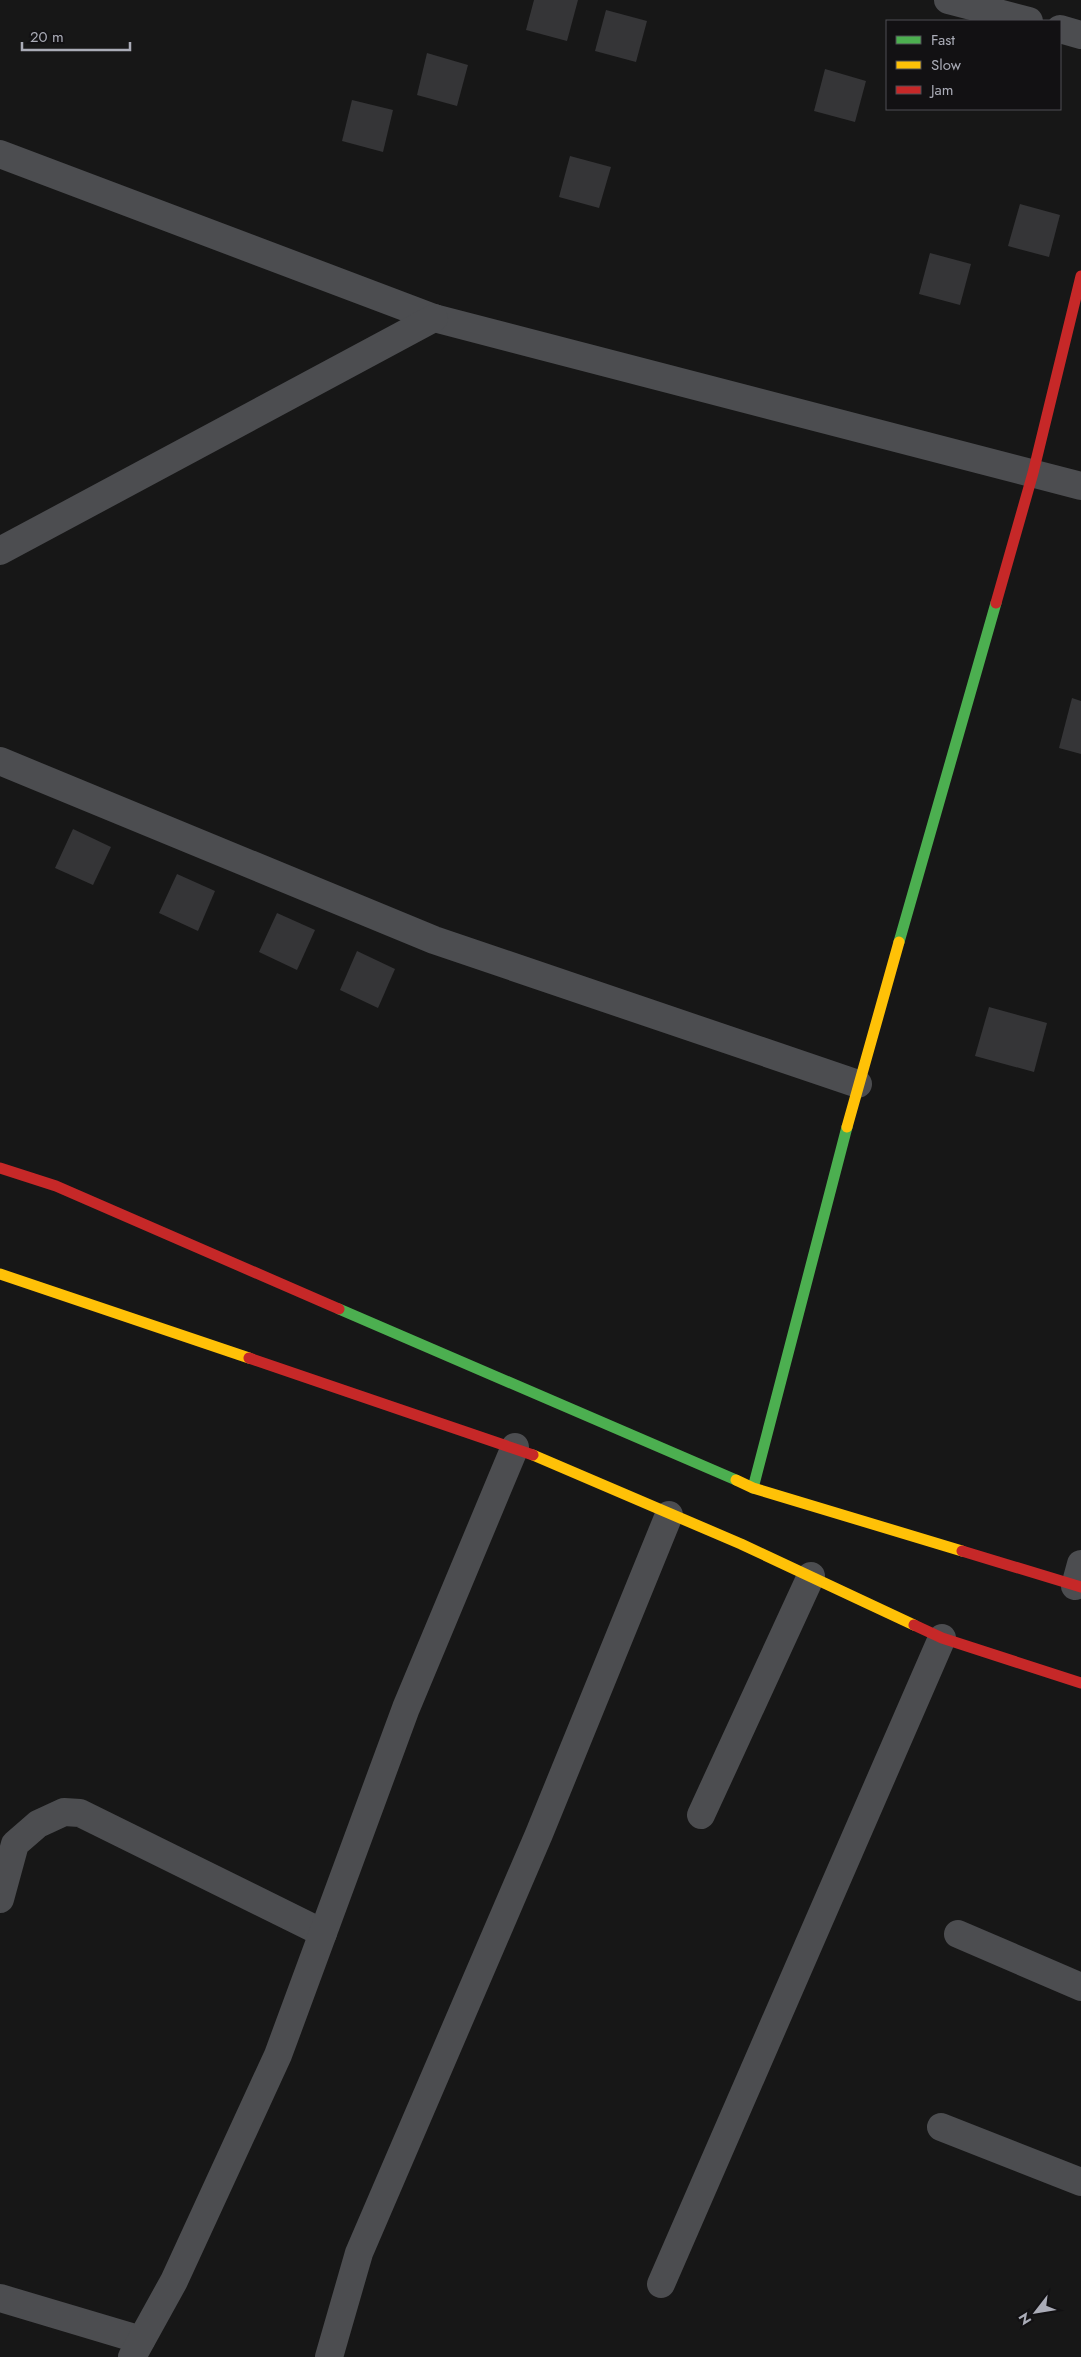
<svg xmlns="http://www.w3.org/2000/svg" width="1081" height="2357" font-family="Jost,sans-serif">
<rect width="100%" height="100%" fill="#171717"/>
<g fill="#353537">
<path d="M534,0H578L567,41L526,30Z"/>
<path d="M606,10L647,21L636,62L595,51Z"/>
<path d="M427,53L468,65L457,106L417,95Z"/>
<path d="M825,69L866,81L855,122L814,111Z"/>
<path d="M352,100L393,110L383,152L342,141Z"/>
<path d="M570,156L611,167L599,208L559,197Z"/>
<path d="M1020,204L1060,215L1049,257L1008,246Z"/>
<path d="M930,253L971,264L960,305L919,294Z"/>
<path d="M1072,698L1081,701V754L1059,748Z"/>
<path d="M73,829L111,847L93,885L55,868Z"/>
<path d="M177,874L215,891L198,931L159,913Z"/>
<path d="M277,913L315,930L297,970L259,952Z"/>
<path d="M357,951L395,969L378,1008L340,990Z"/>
<path d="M989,1007L1047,1023L1034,1072L975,1056Z"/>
</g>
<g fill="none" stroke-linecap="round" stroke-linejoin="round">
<g stroke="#4c4d50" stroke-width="28">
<path d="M948,0L1029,21"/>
<path d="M1060,29L1081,35"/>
<path d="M0,154L434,318L1081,486"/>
<path d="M0,551L434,318"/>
<path d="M0,761L434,940L858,1084"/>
<path d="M1075,1586L1081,1564"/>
<path d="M701,1815L811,1576"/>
<path d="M0,1899L15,1844L38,1824L64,1812L80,1813L323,1933"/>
<path d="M958,1934L1081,1987"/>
<path d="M941,2127L1081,2182"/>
<path d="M661,2284L942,1638"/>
<path d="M0,2298L141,2340"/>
<path d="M132,2357L174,2281L278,2055L406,1708L515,1447"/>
<path d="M329,2357L359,2253L539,1834L669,1515"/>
</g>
<g stroke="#4caf50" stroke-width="11">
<path d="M899,942L996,603"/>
<path d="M339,1309L736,1480"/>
<path d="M753,1488L847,1127"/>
</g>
<g stroke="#ffc107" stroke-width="11">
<path d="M847,1127L899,942"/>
<path d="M0,1274L249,1358"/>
<path d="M533,1455L741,1544L914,1625"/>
<path d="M736,1480L753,1488L962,1551"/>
</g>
<g stroke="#c62828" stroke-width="11">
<path d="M996,603L1033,473L1081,276"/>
<path d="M0,1168L56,1186L339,1309"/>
<path d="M249,1358L533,1455"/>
<path d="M962,1551L1081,1587"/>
<path d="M914,1625L942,1638L1081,1683"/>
</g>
</g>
<rect x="886" y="20" width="175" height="90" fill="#121113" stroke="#4f4f55"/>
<rect x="896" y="36" width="25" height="8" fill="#4caf50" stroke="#4f4f55"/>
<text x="931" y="45" font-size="15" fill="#aaacb7">Fast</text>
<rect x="896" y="61" width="25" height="8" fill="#ffc107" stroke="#4f4f55"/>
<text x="931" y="70" font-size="15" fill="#aaacb7">Slow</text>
<rect x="896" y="86" width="25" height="8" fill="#c62828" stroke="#4f4f55"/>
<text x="931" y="95" font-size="15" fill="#aaacb7">Jam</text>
<g transform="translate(1036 2312) rotate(239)" stroke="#121113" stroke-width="4" paint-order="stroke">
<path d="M0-4L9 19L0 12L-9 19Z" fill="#aaacb7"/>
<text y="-8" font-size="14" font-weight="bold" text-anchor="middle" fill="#aaacb7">N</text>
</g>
<path d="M22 42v8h108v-8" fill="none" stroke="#aaacb7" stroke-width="2.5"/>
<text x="30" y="42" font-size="15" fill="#aaacb7" stroke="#121113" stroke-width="4" paint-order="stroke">20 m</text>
</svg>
